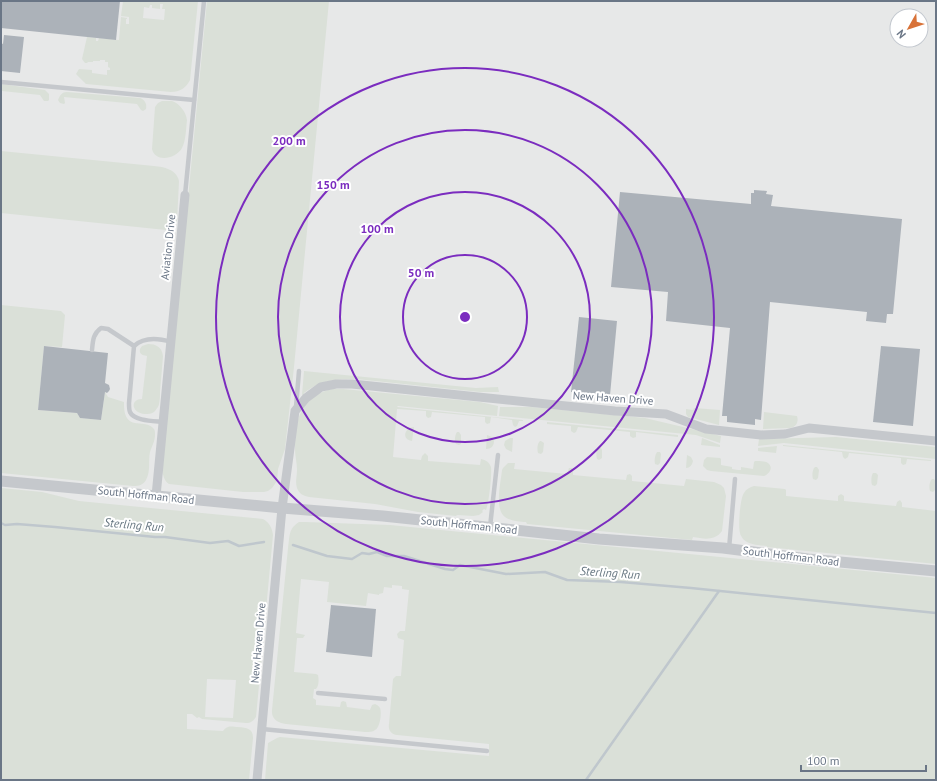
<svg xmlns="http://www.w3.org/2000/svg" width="937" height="781" font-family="'PT Sans',sans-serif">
<rect width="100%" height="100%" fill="#f9f9f7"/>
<path fill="#e7e8e8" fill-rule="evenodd" d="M1,1H936V780H1ZM897,16H921V40H897Z"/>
<g fill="#dae0d8" fill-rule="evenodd">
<path d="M123,1H198L190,80C186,88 180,92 171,92L86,84L76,74L79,69L92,70V73L107,75V70H110V68L108,67V62H105V60H100V61H93V62H88L87,63H85L82,59L87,37L96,38V41H98L99,38L119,40L121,17L127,18V19H126V24H129V17L121,16ZM160,4H163L162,9H165L164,20L143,18L144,7L149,8L150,5H152V8L160,9Z"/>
<path d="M207,1H329L294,367L285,449L278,469L277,481L272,488L268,491L264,492H243L169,484C164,481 163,475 162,469Z"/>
<path d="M1,84L45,90L49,94V100L48,101H44L40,95L2,91Z"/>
<path d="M67,92L140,98C145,100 147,104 146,109L143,111L141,110L137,104L64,97L65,103L64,104L60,103L58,100C60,95 62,92 67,92Z"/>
<path d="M162,101C165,101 169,101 172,101C180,104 186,112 187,120C186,128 186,141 182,148C176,159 155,163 152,149L155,107L158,103Z"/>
<path d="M1,151L154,166C164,167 176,169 179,181L177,222C174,227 172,229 166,230L1,213Z"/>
<path d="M1,305L61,311L65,315L62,347L44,346L38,410L77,413L80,418L101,420L105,392L108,397L124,402C123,434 145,417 154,429C155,431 155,432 155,435C155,441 152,446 150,452C148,461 151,471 146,480C143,485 139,486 133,486L1,473Z"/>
<path d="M148,344C156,344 162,347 163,356C162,368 161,380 160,391C160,395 160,400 159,404C159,406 156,410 154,412C151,414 148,414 145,414C131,413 130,399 142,399L147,356C142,355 139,354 140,349L142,346Z"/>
<path d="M304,371L476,388L498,387L499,392H480L356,379C336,379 320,380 304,393V394L302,395Z"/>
<path d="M332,389H343L480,402L498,406L497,416L398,406L397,407L523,420V421H519L517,426L515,427L513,425L512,420L491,417L490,423L487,424L485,422V417L432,412L431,417L428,418L426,416V411L397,409L393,457L421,460L422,456L425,453L428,456V461L480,465L481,459C486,460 489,462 491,467C492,473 489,504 486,510L484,509L482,511L483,512L479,515L473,516L457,515L456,516L418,512L375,504L309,497C304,496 299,494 297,488C295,482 297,476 297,470C297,463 295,456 295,449C295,437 296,422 301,412C307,400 318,392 332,389Z"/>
<path d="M500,407H531L645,418L721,436L720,443L696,435L499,416Z"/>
<path d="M694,408L720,410L719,425L688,417L686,414V409L693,410Z"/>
<path d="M764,412L797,416C799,422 796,427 790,428L763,429Z"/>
<path d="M547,422L678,435V437L636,432V437L633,438L630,436V432L578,427L576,432L574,433L571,431V426L547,424Z"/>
<path d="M414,427L412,441C404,440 403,433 409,428Z"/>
<path d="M457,432H459L461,435V444L459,445L456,444C454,441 455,435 457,432Z"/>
<path d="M487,435L492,437L494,441C494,446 491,449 486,449Z"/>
<path d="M836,437L936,447V459L784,443L758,446L759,439Z"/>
<path d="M510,438H513L512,452L506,449L504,445L505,441Z"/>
<path d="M702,438L720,445V447L701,445Z"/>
<path d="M540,441H541L544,443L543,452L541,454L538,453C537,449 537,444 540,441Z"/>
<path d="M783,445L931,460V461L907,459L906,464L903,465L901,463V458L849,453L848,457L845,459L843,457L842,452L783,446Z"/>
<path d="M600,446L602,450V458L599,460L597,459C596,455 596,449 598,447Z"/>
<path d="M777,446L776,453L758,451V448Z"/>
<path d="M657,452H660L661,454L660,463L658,465L655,464C654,460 655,455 657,452Z"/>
<path d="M687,455L691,457L693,461C692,465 690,468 686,468Z"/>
<path d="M707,457L720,458L721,459V465L732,467V469L738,470H741V467L753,469L754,462L755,461C759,461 765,461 768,463C774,468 769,474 764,476L711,471L707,470L703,466L704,460Z"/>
<path d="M508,463H515L514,469L567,474L569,468H572L573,470V475L626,480L627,475L630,474L632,476V481L684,486L686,479L714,482L721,485L724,488L726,496L722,531C715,541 704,539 693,537L692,540L527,524L526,522C520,522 510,521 505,517C494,509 501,482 502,470L503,468Z"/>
<path d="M815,467H817L819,470L818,478L816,480L813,479C812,476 812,470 815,467Z"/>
<path d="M873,473H876L878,475L877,484L875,486L872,485C871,482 871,476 873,473Z"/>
<path d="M932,479H934L936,482L935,490L933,492L930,491C929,488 929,482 932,479Z"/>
<path d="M754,486L785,489L786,490V496L838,501V496L841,494L844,496V501L896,506L897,502L900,500L902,503V507L936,511V564L767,547V546C758,545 749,545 743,539C742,537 740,535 740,533C738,527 740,498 744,493C746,489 750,487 754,486Z"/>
<path d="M1,488L42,492L79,501L263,519C270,523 272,528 273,535L256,717C253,721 251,723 246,723L202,719L199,717L197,718L192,714H187V729L223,731C225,729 225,728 228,727C231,726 235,727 238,727C247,728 253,728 253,738L249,780H1ZM207,679L236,680L233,718L205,717Z"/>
<path d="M299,522H305L390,525L936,578V780H265L268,743L277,738L280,737L489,756V744L397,735C391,734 388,730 389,724L393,679L396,676H401L404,640L398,638L397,634L400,631H405L409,590L402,589V586L392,585V588L384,587L383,593L379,594V595L368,593L366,606L327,602L329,582L301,579L296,633L305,635L303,638H297L294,672L316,674L318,675C319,679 319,686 316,689H314L313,698L316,700V705L340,707L341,702L343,701L346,702L347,707L370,710L372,705L375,704C377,705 378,705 380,708C382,713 380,728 375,730C373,732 369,732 365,732L286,724C278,723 271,719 272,710L288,548C290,536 288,529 299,522Z"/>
</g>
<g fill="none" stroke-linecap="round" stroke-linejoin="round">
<g stroke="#bfc7cd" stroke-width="2.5">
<path d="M1,523L5,525L17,524L55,527L155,537H165L210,543L228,541L239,546L264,542"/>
<path d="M293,545L327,556L352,559L362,553L369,554L377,552L387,556H404L445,569L453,570L460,565L506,574L545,572L567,580L621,582L691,588L936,613"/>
<path d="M586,780L719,591"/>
</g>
</g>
<g fill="#acb2b9">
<path d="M1,1H120L116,40L1,28Z"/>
<path d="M4,35L24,37L20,73L1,71V43L3,44Z"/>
<path d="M754,190L767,191L766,194L773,195L771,206L902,219L893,314H887L886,323L866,321L867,312L770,302L761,420L755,419V425L727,422V416H722L730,328L666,321L668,292L611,287L620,192L751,204V193H754Z"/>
<path d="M579,317L617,321L610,395L571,392Z"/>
<path d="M44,346L108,353L105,383L109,385L110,389L109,391L107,393L105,392L101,420L80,418L77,413L38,410Z"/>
<path d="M881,346L920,349L913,426L873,422Z"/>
<path d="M331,605L376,609L372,657L326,652Z"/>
</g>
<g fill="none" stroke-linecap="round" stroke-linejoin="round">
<g stroke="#c5c8cc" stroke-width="4.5">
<path d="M1,82L194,100"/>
<path d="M185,195L204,1"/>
<path d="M134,346C144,337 158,338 171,342"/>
<path d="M92,350C93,340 93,334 101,328L108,329L134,346L129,403C129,406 129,410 130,412C134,421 154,421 163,422"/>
<path d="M296,407L299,371"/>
<path d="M490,527L498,455"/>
<path d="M729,549L735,479"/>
<path d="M318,693L385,699"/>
<path d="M262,729L487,751"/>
</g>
<g stroke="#c5c8cc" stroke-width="9">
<path d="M156,496L185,195"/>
<path d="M257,780L282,508L295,411L306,398L321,387L336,384H352L615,411L666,414L706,429L761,435L785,434L809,428L936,441"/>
</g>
<path stroke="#c5c8cc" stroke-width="11" d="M1,481L282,508L383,516L599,539L723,548L808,559L936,571"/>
</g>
<g fill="none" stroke="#7b2cbf" stroke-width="2">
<circle cx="465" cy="317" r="62"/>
<circle cx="465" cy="317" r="125"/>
<circle cx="465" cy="317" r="187"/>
<circle cx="465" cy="317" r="249"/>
</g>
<g text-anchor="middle" stroke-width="4" stroke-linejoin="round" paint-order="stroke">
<g font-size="11" fill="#6a7686" stroke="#fff">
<text transform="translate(168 247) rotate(-84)" y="4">Aviation Drive</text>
<text transform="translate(613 398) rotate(4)" y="4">New Haven Drive</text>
<text transform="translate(146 495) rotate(6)" y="4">South Hoffman Road</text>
<text transform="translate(469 525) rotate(6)" y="4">South Hoffman Road</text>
<text transform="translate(791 556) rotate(7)" y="4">South Hoffman Road</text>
<text transform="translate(258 643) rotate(-85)" y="4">New Haven Drive</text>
</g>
<g font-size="12" font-style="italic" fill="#667681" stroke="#fff">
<text transform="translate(134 525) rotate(5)" y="4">Sterling Run</text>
<text transform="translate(610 573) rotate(4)" y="4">Sterling Run</text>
</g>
</g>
<circle cx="465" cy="317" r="6" fill="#7b2cbf" stroke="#fff" stroke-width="2"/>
<g font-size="12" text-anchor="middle" font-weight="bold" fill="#7b2cbf" stroke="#fff" stroke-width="4" stroke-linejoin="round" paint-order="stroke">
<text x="289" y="145">200 m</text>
<text x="333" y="189">150 m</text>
<text x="377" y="233">100 m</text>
<text x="421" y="277">50 m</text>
</g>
<rect width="937" height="781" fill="none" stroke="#6a7686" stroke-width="4"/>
<g transform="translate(909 28) rotate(231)"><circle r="19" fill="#ffffff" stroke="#c3c8cf"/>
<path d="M0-3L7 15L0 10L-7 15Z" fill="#d87238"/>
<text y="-6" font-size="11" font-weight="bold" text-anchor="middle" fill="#6a7686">N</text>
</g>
<path d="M801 765v6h125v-6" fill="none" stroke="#6a7686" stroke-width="2"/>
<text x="807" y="765" font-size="12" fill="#6a7686" stroke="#ffffff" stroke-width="3" paint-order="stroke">100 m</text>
</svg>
